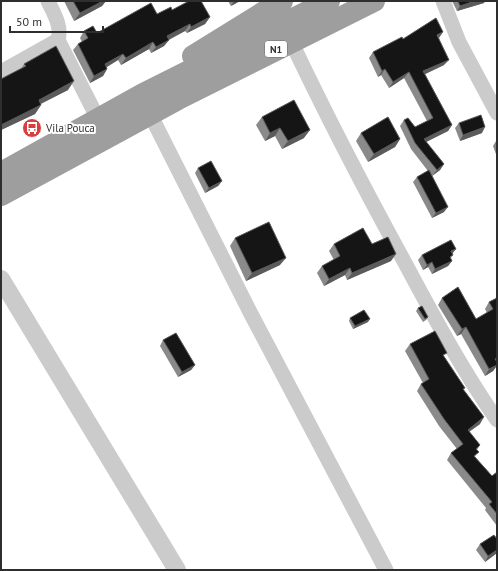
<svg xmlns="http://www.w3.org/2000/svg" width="498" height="571" font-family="'PT Sans',sans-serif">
<rect width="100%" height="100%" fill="#fff"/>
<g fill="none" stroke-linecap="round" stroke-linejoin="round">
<g stroke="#cbcbcb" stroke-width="15">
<path d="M48,1C54,14 62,26 58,40L98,119"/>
<path d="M443,1L459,42L497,113"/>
<path d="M291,41C327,117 365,190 405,263C434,317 462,370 497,420"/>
<path d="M1,72L58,40"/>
<path d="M150,114L251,314L386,570"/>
</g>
<path stroke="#cbcbcb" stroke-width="18" d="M1,279L177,570"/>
<g stroke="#9e9e9e" stroke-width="22">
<path d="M193,56L282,1"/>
<path d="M1,173L143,94L329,1"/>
<path d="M1,195L178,99L374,1"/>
</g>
</g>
<g fill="#8a8a8a">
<path d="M64,1H106L102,6L74,21Z"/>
<path d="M228,1H240L231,6Z"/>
<path d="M452,1H485L484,3L457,11Z"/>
<path d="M157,14L210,17L205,24L187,33L185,31L169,40L164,46L151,53L149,49L121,65L118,60L107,67V69L103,76L90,83L73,50L78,44L82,42L80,38L84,31L97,33Z"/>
<path d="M439,38L444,65L425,74L452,125L448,131L426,142L444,164L440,170L432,176L431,174L444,212L432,218L413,182L417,177L428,171L411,149L400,126L404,120L415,127L427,121L404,78L389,88L381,75L378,77L369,58L373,52Z"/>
<path d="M24,64L68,90L41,104V105L35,114L1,130V79L21,69Z"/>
<path d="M262,117L304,138L282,149L275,136L265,141L256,125Z"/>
<path d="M459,123L482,133L460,141L455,128Z"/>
<path d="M361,133L400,139L395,147L368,162L356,141Z"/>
<path d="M496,141H497V157L493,146Z"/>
<path d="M198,168L222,181L218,186L205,193L195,173Z"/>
<path d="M235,238L280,265L246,281L230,246Z"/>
<path d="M334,244H372L391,261L347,280L345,275L324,286L317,273L322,266L334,260L329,251Z"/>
<path d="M456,249L452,253L451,259L452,261L448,266L432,274L428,267L423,270L418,260L422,255Z"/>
<path d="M442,298L476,319L487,313L485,309L489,302L497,298V366L493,371L485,376L461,334L457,336L438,305Z"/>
<path d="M418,308L428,317L426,320L423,322L416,311Z"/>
<path d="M350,318L368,322L353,329L349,321Z"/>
<path d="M163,340L195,365L191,370L178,377L160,346Z"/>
<path d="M410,344L444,357L463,390L480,424L469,432L480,445L477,450L475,457L492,476L497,472V526L485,510L486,508L447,460L451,453L457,449L439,426L417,391L421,384L423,383L405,351Z"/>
<path d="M480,544L497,553L485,562L476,550Z"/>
</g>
<g fill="#5b5b5b">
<path d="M103,1H106L102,6L74,21L80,13Z"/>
<path d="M235,1H240L231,6L234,1Z"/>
<path d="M475,1H485L484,3L457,11L460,6Z"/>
<path d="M210,17L205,24L187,33L191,27Z"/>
<path d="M190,24L185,31L164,42L169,40L164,46L151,53L156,47L167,36Z"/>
<path d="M443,32L439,38L437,35Z"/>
<path d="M153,42L149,49L121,65L126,58Z"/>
<path d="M123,54L118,60L100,71L105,64Z"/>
<path d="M449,60L444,65L419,77L423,71Z"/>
<path d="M107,69L103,76L90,83L94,76Z"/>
<path d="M385,69L381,75L378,77L382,71Z"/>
<path d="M409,72L404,78L389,88L393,82Z"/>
<path d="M74,81L68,90L32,108L39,100Z"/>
<path d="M41,105L35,114L1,130V125Z"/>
<path d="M452,125L448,131L420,145L424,139Z"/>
<path d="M485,127L482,133L460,141L463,135Z"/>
<path d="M280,128L275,136L265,141L270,133Z"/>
<path d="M310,130L304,138L282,149L288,141Z"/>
<path d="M400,139L395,147L368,162L374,154Z"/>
<path d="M444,164L440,170L432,176L437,170Z"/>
<path d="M222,181L218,186L205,193L209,188Z"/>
<path d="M448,207L444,212L432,218L436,213Z"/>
<path d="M456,249L452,254L451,251Z"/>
<path d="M396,254L391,261L347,280L352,273Z"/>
<path d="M286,258L280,265L246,281L252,273Z"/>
<path d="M452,261L448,266L432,274L435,269Z"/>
<path d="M432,262L428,267L423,270L427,265Z"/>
<path d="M350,268L345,275L324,286L329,279Z"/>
<path d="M370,319L368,322L353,329L355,326Z"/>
<path d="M466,327L461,334L457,336L462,329Z"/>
<path d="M195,365L191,370L178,377L182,372Z"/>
<path d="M497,365L493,371L485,376L489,369Z"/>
<path d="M484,417L480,424L463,436L468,430Z"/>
<path d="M497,550V553L485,562L488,556Z"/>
</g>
<g fill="#151515" stroke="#5b5b5b">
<path d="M73,1H103L80,13Z"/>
<path d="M189,1H201L210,17L191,27L190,24L167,36L169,40L156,47L153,42L126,58L123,54L105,64L107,69L94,76L78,44L88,38L84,31L93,26L97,33L151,3L157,14L171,7L172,10Z"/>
<path d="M458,1H475L460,6Z"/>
<path d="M436,18L443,32L437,35L449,60L423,71L452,125L424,139L444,164L437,170L415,143L404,120L408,118L415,127L433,118L409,72L393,82L385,69L382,71L373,52L402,37L403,39Z"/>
<path d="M56,46L74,81L39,100L41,105L1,125V79L26,66L24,64Z"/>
<path d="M294,100L310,130L288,141L280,128L270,133L262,117Z"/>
<path d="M481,115L485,127L463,135L459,123Z"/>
<path d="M388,117L400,139L374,154L361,133Z"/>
<path d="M211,161L222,181L209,188L198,168Z"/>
<path d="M429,170L448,207L436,213L417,177Z"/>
<path d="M269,222L286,258L252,273L235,238Z"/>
<path d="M363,228L372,244L388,237L396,254L352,273L350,268L329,279L322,266L340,256L334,244Z"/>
<path d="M451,240L456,249L451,251L453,255L450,257L452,261L435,269L432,262L427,265L422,255Z"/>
<path d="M458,287L476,319L493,309L489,302L497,298V358L495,359L497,362V365L489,369L466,327L462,329L442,298Z"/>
<path d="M422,306L428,317L425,319L418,308Z"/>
<path d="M364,310L370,319L355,326L350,318Z"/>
<path d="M435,331L447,353L443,355L465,388L463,389L484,417L468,430L480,445L476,449L479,452L474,456L492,476L497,472V514L489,504L492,502L451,453L463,444L444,419L421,384L429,379L410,344Z"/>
<path d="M176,333L195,365L182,372L163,340Z"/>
<path d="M494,535L497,539V550L488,556L480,544Z"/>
</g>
<defs>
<g id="bus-disc" transform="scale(1)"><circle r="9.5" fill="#d83e40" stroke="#fff"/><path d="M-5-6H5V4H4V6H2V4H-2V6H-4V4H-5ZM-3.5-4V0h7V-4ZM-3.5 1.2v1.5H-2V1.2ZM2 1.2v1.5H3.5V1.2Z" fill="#fff"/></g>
</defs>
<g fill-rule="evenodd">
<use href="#bus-disc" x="32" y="128"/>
</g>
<g text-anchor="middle" stroke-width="4" stroke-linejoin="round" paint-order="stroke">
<rect fill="#fff" stroke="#6d6d6d" stroke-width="1" x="265" y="41" width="22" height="16" rx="3"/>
<g font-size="10" font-weight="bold" fill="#2e2e2e">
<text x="276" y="53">N1</text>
</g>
<g font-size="11" fill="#2e2e2e" stroke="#fff" text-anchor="start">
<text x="46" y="132">Vila Pouca</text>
</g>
</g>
<rect width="498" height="571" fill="none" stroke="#2e2e2e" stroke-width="4"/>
<path d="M10 26v6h93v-6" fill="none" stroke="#2e2e2e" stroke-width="2"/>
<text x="16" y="26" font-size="12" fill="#2e2e2e" stroke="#ffffff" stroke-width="3" paint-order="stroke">50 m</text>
</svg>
